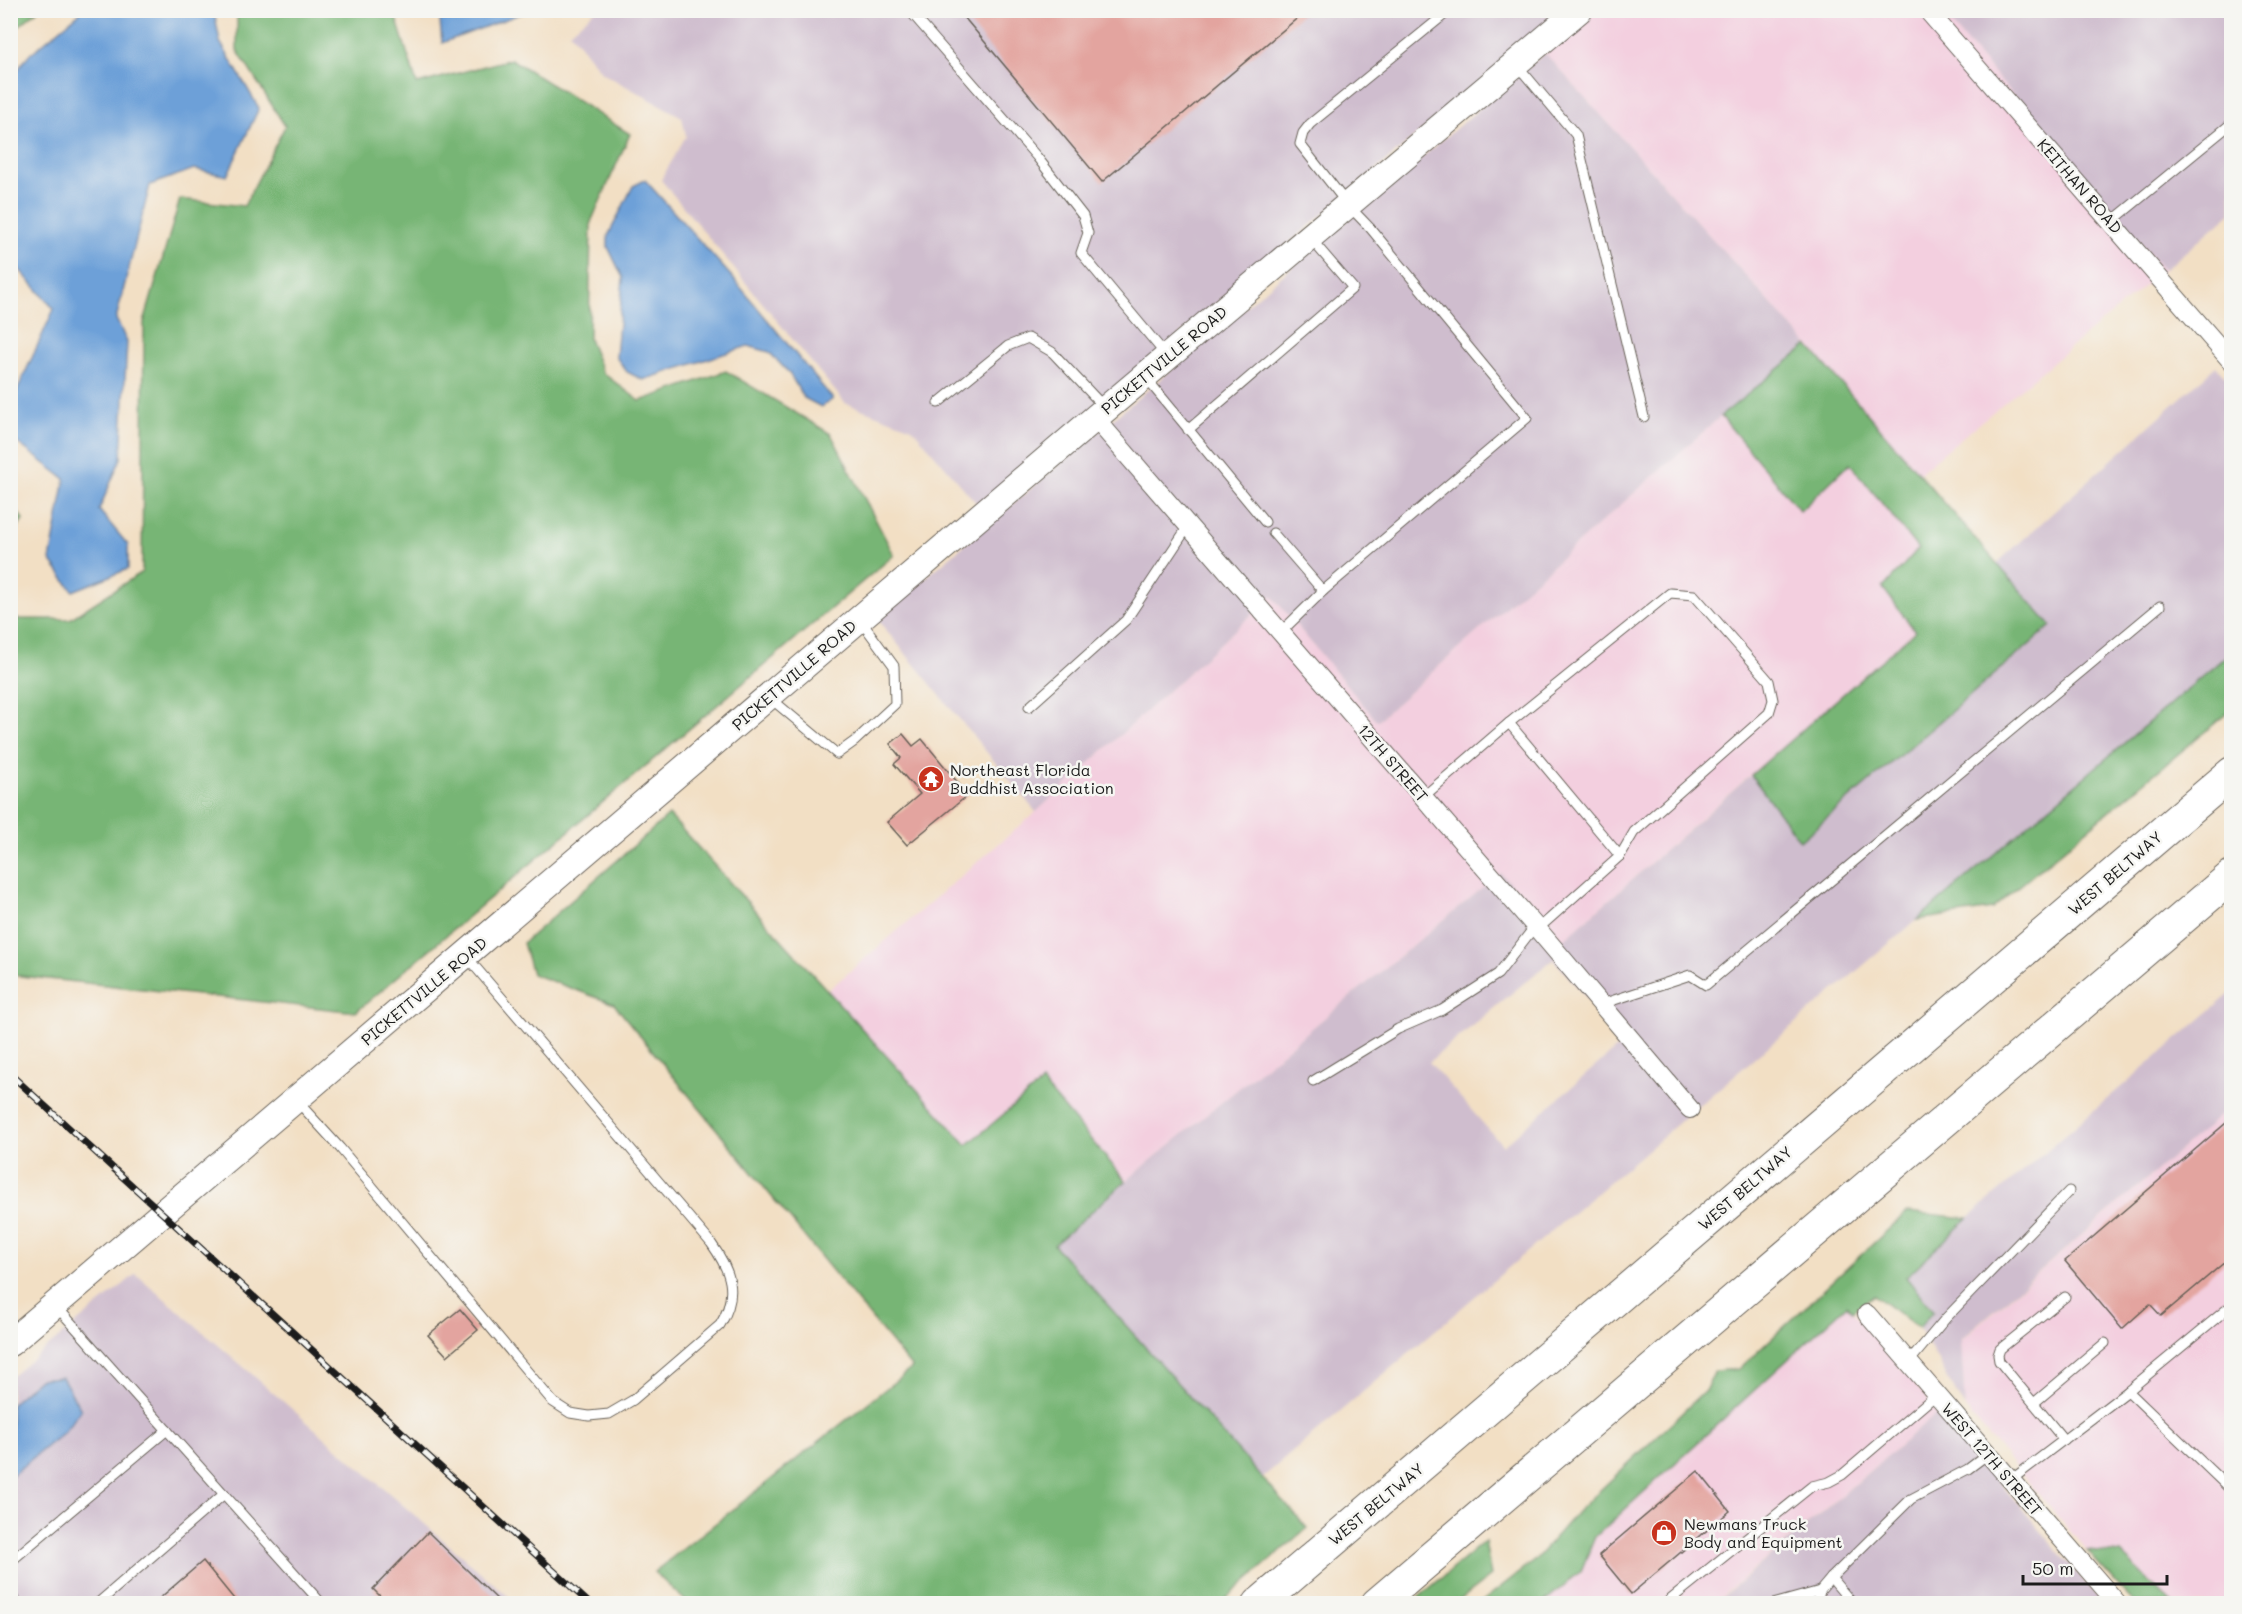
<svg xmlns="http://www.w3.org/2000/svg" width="2242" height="1614" font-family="Mali,sans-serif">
<rect width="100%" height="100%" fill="#f6f6f2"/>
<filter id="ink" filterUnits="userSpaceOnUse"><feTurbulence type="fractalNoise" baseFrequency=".0167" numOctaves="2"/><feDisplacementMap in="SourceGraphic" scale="12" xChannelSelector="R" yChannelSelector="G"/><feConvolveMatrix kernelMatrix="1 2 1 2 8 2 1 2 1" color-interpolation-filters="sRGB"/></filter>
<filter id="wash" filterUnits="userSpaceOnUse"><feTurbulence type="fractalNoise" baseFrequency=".008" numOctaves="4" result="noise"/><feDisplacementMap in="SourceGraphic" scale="24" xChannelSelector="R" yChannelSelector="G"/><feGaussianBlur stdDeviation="1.35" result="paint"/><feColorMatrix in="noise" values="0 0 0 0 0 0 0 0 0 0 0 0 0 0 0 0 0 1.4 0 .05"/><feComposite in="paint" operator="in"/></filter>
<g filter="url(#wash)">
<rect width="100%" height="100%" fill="#f2dfc4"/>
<g fill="#f3cfdf">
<path d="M1595,11H1940L2164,270L1919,473L1808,345L1545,53Z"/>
<path d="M1721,416L1800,510L1850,463L1918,549L1915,630L1561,942L1501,873L1126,1181L1042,1082L967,1145L827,991L1036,812L1272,596L1377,721Z"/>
<path d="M2231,1106V1603H2172L2121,1554L2087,1551L1965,1408L1961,1340Z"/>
<path d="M1847,1305L1939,1412L1714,1603L1543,1604L1581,1571L1595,1537Z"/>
</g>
<g fill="#cfbdce" fill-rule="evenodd">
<path d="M596,10L1564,11L978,505L912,428L845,403L661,180L686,136L682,117L602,73L570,32Z"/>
<path d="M1940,11H2231V213L2164,270Z"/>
<path d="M1545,53L1808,345L1721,416L1377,721L1272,596L1036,812L877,619Z"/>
<path d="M2216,366L2231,383V652L1262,1478L1053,1245L1126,1181L1501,873L1561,942L1751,775L1800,840L2051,626L1997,563ZM1553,959L1625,1041L1503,1146L1429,1062Z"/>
<path d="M2231,993V1106L1961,1339L1965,1408L1919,1328L1933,1310L1906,1277L1968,1218Z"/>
<path d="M136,1274L516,1603L11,1604V1377Z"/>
<path d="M1939,1412L2103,1603L1714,1604Z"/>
</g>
<g fill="#77b575" stroke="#4a6848" stroke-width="1.5">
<path d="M11,10H37V11L11,33Z"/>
<path d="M237,11H394L417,84L511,59L630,134L591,222L589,339L603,373L640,401L726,371L831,434L894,555L356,1012L11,975V615L14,619H70L142,572L144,322L180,199L244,206L285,126L237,50Z"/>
<path d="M1808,345L2051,626L1800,841L1751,775L1915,631L1883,588L1918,549L1850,463L1800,511L1721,416Z"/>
<path d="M11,503L23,519L11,538Z"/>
<path d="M2231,652V710L1992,909L1917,920Z"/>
<path d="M669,815L967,1145L1042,1082L1126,1181L1054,1245L1307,1528L1221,1603H688L654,1572L912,1368L614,1004L532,974L523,943Z"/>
<path d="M1907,1212L1968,1218L1906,1277L1933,1311L1919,1328L1874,1295L1852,1311L1847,1305L1595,1537L1581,1571L1543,1603H1480L1535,1560L1578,1511L1705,1391L1715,1371L1739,1369Z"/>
<path d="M1485,1541L1491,1576L1456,1603H1412Z"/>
<path d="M2087,1551L2121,1554L2172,1603H2134Z"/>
</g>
<g fill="#6da0d8" stroke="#445e7a" stroke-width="1.5">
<path d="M439,10H528V11L442,43Z"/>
<path d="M82,11H214L220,42L259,108L227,176L194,169L150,185L116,319L127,342L121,458L99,510L128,545V569L73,591L50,560L65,479L11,438V404L54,309L11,260L10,80L28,56Z"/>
<path d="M645,180L732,277L833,399L821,407L804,398L789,373L769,352L748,346L643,380L627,372L616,357L623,278L608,247V236L633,186Z"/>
<path d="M62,1377L81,1410L64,1432L11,1476V1404L39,1379Z"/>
</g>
<g id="blocks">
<g fill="#e3a49f">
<path d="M958,10H1307L1102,182Z"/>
<path d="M903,734L913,746L922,739L968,795L907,845L887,822L920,794L894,764L901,758L890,744Z"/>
<path d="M2232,1118V1256L2161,1316L2150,1304L2122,1329L2065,1261Z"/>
<path d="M460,1309L478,1330L447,1356L428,1335Z"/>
<path d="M1698,1471L1730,1511L1631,1594L1599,1555Z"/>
<path d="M428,1532L502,1604H388L373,1589Z"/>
<path d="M203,1561L238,1604H153Z"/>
</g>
</g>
</g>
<g filter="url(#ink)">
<use href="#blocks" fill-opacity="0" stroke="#676057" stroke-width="1.5"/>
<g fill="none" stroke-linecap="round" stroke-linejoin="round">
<g stroke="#676057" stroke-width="11">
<g id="lane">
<path d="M909,10L1037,157L1083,216L1088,233L1081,253L1166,355"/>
<path d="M1517,65L1576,135L1644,417"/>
<path d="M2111,222L2232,123"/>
<path d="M1146,378L1265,522"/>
<path d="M938,403L1008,346L1028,338L1052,352L1104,407"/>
<path d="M1188,430L1353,288L1311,239"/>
<path d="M1273,533L1323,591"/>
<path d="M1281,632L1323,591L1527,418L1371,229L1348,205L1300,144L1303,133L1310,124L1450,10"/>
<path d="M769,697L837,754L855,741L895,704L894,666L861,621"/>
<path d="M1029,707L1126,620L1189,525"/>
<path d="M1509,723L1670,593L1694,595L1769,681L1773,700L1769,713L1634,832L1620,856"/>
<path d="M1423,797L1509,723L1620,856L1538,929"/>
<path d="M1602,1004L1690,975L1706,985L2160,606"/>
<path d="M1313,1081L1398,1029L1442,1010L1498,974L1535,926"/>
<path d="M298,1102L340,1148L553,1402L570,1413L589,1416L609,1414L633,1400L720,1325C739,1294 731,1271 711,1243L466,956"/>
<path d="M57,1307L322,1604"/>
<path d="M1909,1362L1946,1318L2069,1191"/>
<path d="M2128,1391L2232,1491"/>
<path d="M2034,1403L2105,1343"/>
<path d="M2064,1440L1999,1361L1998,1355L2000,1349L2065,1297"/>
<path d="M2011,1480L2128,1391L2232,1305"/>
<path d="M10,1562L167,1430"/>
<path d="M1831,1578L1853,1604"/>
<path d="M10,1595L18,1604"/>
<path d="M97,1604L224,1494"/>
<path d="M1665,1604L1812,1486L1829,1482L1842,1475L1937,1394"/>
<path d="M1773,1604L1820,1591"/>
<path d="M1817,1604L1820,1591L1831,1578L1911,1499L1968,1469L1988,1454"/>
</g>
</g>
<g stroke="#676057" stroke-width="20">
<g id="street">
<path d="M1927,10L2232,362"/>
<path d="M1095,418L1535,926L1690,1109"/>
<path d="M1867,1314L2118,1604"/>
</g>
</g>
<g stroke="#676057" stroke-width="28">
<path id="secondary" d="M10,1343L1095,418L1579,10"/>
</g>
<g stroke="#676057" stroke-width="34">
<g id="highway">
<path d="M1259,1604L2232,773"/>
<path d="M1377,1604L2232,876"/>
</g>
</g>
<use href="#lane" stroke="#fff" stroke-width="9"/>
<use href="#street" stroke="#fff" stroke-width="18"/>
<use href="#secondary" stroke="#fff" stroke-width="26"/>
<use href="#highway" stroke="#fff" stroke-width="32"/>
<g stroke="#1c1c1c" stroke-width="7">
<path id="rail" d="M10,1074L590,1604"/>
</g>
<use href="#rail" stroke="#f6f6f2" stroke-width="4.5" stroke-dasharray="14" stroke-linecap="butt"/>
</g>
</g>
<defs>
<g id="temple-disc" transform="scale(1.35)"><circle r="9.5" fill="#c8321e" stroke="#f6f6f2"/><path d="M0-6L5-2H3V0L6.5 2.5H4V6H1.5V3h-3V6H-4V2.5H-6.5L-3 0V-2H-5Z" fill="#fff"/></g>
<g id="shop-disc" transform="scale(1.35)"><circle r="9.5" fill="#c8321e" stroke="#f6f6f2"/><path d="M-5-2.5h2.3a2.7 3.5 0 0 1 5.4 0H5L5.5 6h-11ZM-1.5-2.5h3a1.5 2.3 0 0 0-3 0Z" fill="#fff"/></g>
</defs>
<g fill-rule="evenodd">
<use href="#temple-disc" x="931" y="779"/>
<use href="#shop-disc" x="1664" y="1533"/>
</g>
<g text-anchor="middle" stroke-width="5" stroke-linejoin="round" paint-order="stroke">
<g font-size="16" fill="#1c1c1c" stroke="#f6f6f2">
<text transform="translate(2080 186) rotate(49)" y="6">KEITHAN ROAD</text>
<text transform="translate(1164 360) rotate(-40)" y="6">PICKETTVILLE ROAD</text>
<text transform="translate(794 675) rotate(-41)" y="6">PICKETTVILLE ROAD</text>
<text transform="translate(1393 763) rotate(49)" y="6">12TH STREET</text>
<text transform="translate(2115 873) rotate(-41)" y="6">WEST BELTWAY</text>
<text transform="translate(424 991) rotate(-40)" y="6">PICKETTVILLE ROAD</text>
<text transform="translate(1745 1188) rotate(-41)" y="6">WEST BELTWAY</text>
<text transform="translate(1992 1459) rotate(49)" y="6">WEST 12TH STREET</text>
<text transform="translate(1376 1504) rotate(-40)" y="6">WEST BELTWAY</text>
</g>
<g font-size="16" fill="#1c1c1c" stroke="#f6f6f2" text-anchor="start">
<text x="950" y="776">Northeast Florida<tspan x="950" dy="18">Buddhist Association</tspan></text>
<text x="1684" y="1530">Newmans Truck<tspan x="1684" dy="18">Body and Equipment</tspan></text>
</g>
</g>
<rect width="2242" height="1614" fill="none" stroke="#f6f6f2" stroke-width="36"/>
<path d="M2023 1575v9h144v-9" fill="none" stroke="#1c1c1c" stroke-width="3"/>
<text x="2032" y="1575" font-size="18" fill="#1c1c1c" stroke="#f6f6f2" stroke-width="4.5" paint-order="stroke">50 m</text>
</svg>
